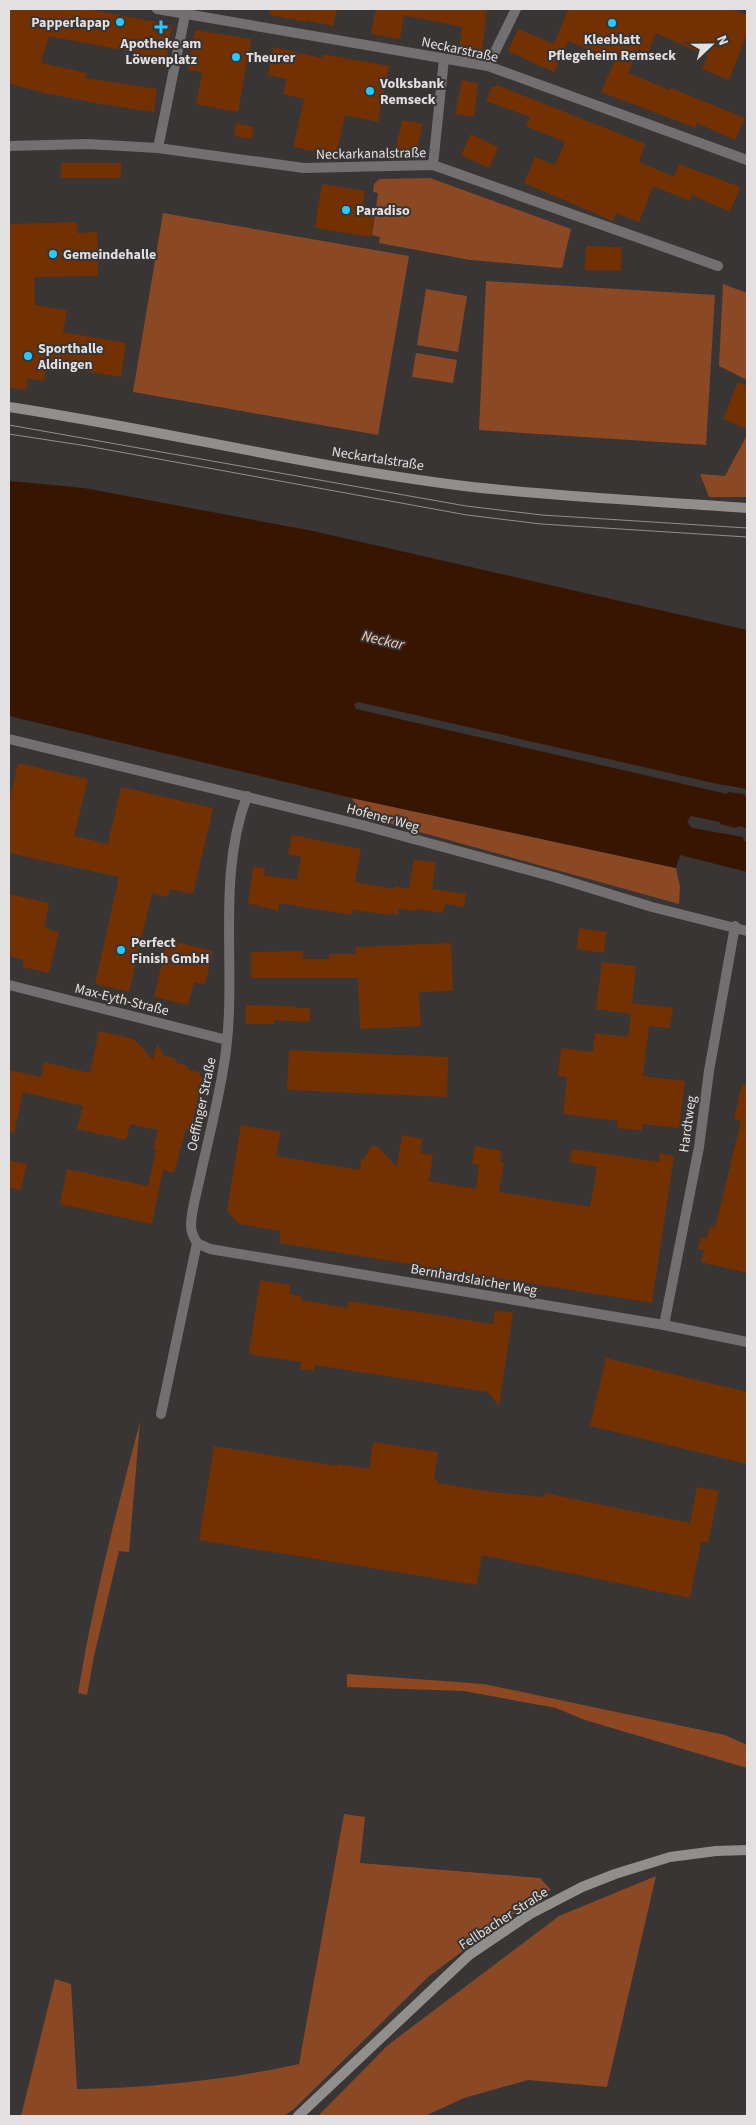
<svg xmlns="http://www.w3.org/2000/svg" width="756" height="2125" font-family="'Source Sans 3',sans-serif">
<rect width="100%" height="100%" fill="#383534"/>
<g fill="#8a4924">
<path d="M430,178L571,229L562,268L470,260L379,243L380,237L372,235L378,193L373,192L374,184L379,179Z"/>
<path d="M163,213L409,256L378,435L133,392Z"/>
<path d="M486,281L715,295L706,445L479,430Z"/>
<path d="M723,284L747,293V380L719,366Z"/>
<path d="M426,289L467,296L458,352L417,345Z"/>
<path d="M416,353L457,360L453,383L412,377Z"/>
<path d="M747,435V497H709L700,474L725,476Z"/>
<path d="M352,798L676,868L680,887L679,904L362,816Z"/>
<path d="M140,1422L129,1552L119,1551L94,1656L87,1695L78,1693C93,1602 116,1512 140,1422Z"/>
<path d="M344,1814L365,1817L360,1863L540,1878L551,1890L504,1920L428,1977L294,2109L284,2116H21L55,1979L71,1984L77,2089C152,2088 226,2080 299,2064Z"/>
<path d="M656,1876L607,2087L528,2080L464,2098L425,2116H318L388,2045L559,1916Z"/>
</g>
<path fill="#8d4821" d="M347,1674L484,1684L725,1735L747,1745V1768L585,1720L556,1708L464,1691L347,1687Z"/>
<path fill="#381501" d="M9,481L84,488L313,531L747,630V789L718,784L358,702L354,704L356,709L727,794L728,792L744,794L747,799V828L738,826L736,828L720,824V822L691,816L687,822L692,828L743,837L744,841L747,842V872L680,855L676,868L352,798L9,716Z"/>
<g fill="#733102">
<path d="M9,9H88L172,25L165,67L140,62L142,54L49,36L41,63L87,73L85,78L157,89L154,112L101,104L44,93L9,83Z"/>
<path d="M270,9H337L333,26L307,20L306,22L270,15Z"/>
<path d="M376,9H487L482,52L459,49L462,27L404,15L400,39L371,34Z"/>
<path d="M568,9H731L747,15V33L729,80L702,69L707,56L656,33L648,53L638,49L628,73L670,90L671,88L745,118L735,140L697,123L696,128L601,92L615,60L568,41L554,72L508,51L518,29L554,44Z"/>
<path d="M195,30L251,39L238,112L196,104L202,72L188,70Z"/>
<path d="M273,47L322,58L323,54L389,66L378,122L345,115L336,156L293,147L304,99L283,94L287,79L268,75Z"/>
<path d="M462,80L478,84L474,117L455,114Z"/>
<path d="M497,85L645,144L639,162L674,177L679,164L740,187L730,212L692,195L690,201L653,186L639,222L616,213L613,221L524,183L535,157L555,165L565,142L526,126L530,117L486,101L492,87H496Z"/>
<path d="M402,120L423,124L416,153L396,149Z"/>
<path d="M236,123L254,127L252,139L234,136Z"/>
<path d="M471,134L498,147L489,168L461,155Z"/>
<rect x="61" y="163" width="60" height="15"/>
<path d="M322,184L365,191L362,207L375,210L371,237L315,228Z"/>
<path d="M77,222V233L97,232L98,276L34,277L35,305L67,310L63,332L126,343L121,377L46,365L44,381L28,378L26,390L9,387V224Z"/>
<path d="M586,246L622,247L621,271L585,270Z"/>
<path d="M738,382L747,386V429L723,419Z"/>
<path d="M18,763L88,779L74,836L108,844L121,787L213,808L193,894L170,889L168,897L152,893L129,992L95,984L119,877L9,853V803Z"/>
<path d="M292,835L361,849L355,882L395,889V886L409,889L414,859L436,863L432,889L466,894L464,907L445,904L443,913L416,909V911L399,909L398,915L391,913V915L353,910L352,915L279,903L278,911L248,903L253,867L265,868L264,875L297,880L301,856L288,854Z"/>
<path d="M9,894L49,903L44,928L59,932L49,973L22,967L24,960L9,956Z"/>
<path d="M579,928L607,932L604,953L577,949Z"/>
<path d="M167,940L213,951L205,984L194,982L188,1005L154,997Z"/>
<path d="M451,943L453,991L419,992L421,1026L360,1029L358,978H251V952L303,951V959H329V954H356V947Z"/>
<path d="M602,962L636,966L631,1012L632,1003L673,1008L670,1028L649,1026L643,1076L685,1081L679,1128L643,1124L642,1131L617,1128L618,1121L563,1114L567,1077L558,1076L561,1048L593,1052L595,1033L628,1037L631,1014L596,1009Z"/>
<path d="M246,1005L295,1006V1008H310V1022L274,1020V1024H246Z"/>
<path d="M99,1031L134,1039L153,1060L157,1044L164,1056L174,1058L177,1063L186,1065L189,1070L199,1072L202,1079L191,1130L186,1129L174,1173L163,1170L152,1224L60,1204L67,1169L148,1186L156,1150L153,1149L158,1130L130,1124L126,1140L77,1129L83,1106L23,1092L14,1133H9V1070L41,1077L44,1062L90,1073Z"/>
<path d="M289,1050L448,1057L447,1097L287,1090Z"/>
<path d="M742,1084L747,1085V1273L701,1262L704,1250L698,1249L701,1237L707,1238L710,1226L715,1228L741,1121L734,1119Z"/>
<path d="M241,1125L281,1132L276,1156L360,1170L361,1159H364L372,1145L378,1147L397,1167L402,1135L423,1139L420,1153L433,1155L429,1181L476,1189L479,1165L472,1164L475,1146L502,1151L500,1162L504,1163L499,1192L590,1207L597,1167L570,1162L572,1149L659,1162L660,1153L674,1156L652,1303L279,1243L281,1231L239,1224L227,1211Z"/>
<path d="M9,1160L27,1164L21,1190L9,1187Z"/>
<path d="M260,1280L291,1285L289,1294L301,1296V1300L348,1308L349,1301L493,1324L495,1310L513,1313L499,1406L488,1392L315,1365L314,1371L300,1369L301,1362L249,1354Z"/>
<path d="M606,1358L747,1392V1464L590,1426Z"/>
<path d="M373,1442L438,1452L434,1479L438,1480L437,1483L491,1492L545,1497V1493L690,1523L697,1487L719,1491L708,1543L701,1542L690,1598L482,1555L477,1585L199,1540L214,1446L337,1466L338,1464L369,1469Z"/>
</g>
<g fill="none" stroke-linecap="round" stroke-linejoin="round">
<g stroke="#716f6f" stroke-width="10">
<path d="M157,9L488,66L747,160"/>
<path d="M488,66L516,9"/>
<path d="M9,146L87,144L158,148L304,168L433,165L718,266"/>
<path d="M158,148L186,10"/>
<path d="M433,165L444,59"/>
<path d="M9,739L362,825L554,877L652,907L747,931"/>
<path d="M9,985L227,1040"/>
<path d="M197,1243L210,1249L664,1325L747,1342"/>
<path d="M664,1325L699,1147L709,1071L735,926"/>
<path d="M161,1414L197,1243C194,1238 191,1232 191,1226C191,1210 197,1192 200,1177C208,1141 217,1106 223,1070C240,979 214,884 247,796"/>
</g>
<g stroke="#918f8e" stroke-width="10">
<path d="M9,407C161,430 311,467 464,486C558,497 653,501 747,508"/>
<path d="M298,2116L469,1955L530,1914L582,1887L615,1874L670,1857L716,1851L747,1850"/>
</g>
<g stroke="#928f8f" stroke-width="1">
<path d="M9,425L466,506L542,515L747,528"/>
<path d="M9,434L87,446L467,515L541,524L747,537"/>
</g>
</g>
<g fill="#29c8ff" stroke="#383534" stroke-width="2">
<circle cx="120" cy="22" r="5"/>
<circle cx="612" cy="23" r="5"/>
<path d="M158.5 19.5h5v5h5v5h-5v5h-5v-5h-5v-5h5z"/>
<circle cx="236" cy="57" r="5"/>
<circle cx="370" cy="91" r="5"/>
<circle cx="346" cy="210" r="5"/>
<circle cx="53" cy="254" r="5"/>
<circle cx="28" cy="356" r="5"/>
<circle cx="121" cy="950" r="5"/>
</g>
<g text-anchor="middle" stroke-width="4" stroke-linejoin="round" paint-order="stroke">
<g font-size="14" font-weight="bold" fill="#e2e0e0" stroke="#383534" text-anchor="start">
<text x="110" y="27" text-anchor="end">Papperlapap</text>
<text x="612" y="44" text-anchor="middle">Kleeblatt<tspan x="612" dy="16">Pflegeheim Remseck</tspan></text>
<text x="161" y="48" text-anchor="middle">Apotheke am<tspan x="161" dy="16">Löwenplatz</tspan></text>
<text x="246" y="62">Theurer</text>
<text x="380" y="88">Volksbank<tspan x="380" dy="16">Remseck</tspan></text>
<text x="356" y="215">Paradiso</text>
<text x="63" y="259">Gemeindehalle</text>
<text x="38" y="353">Sporthalle<tspan x="38" dy="16">Aldingen</tspan></text>
<text x="131" y="947">Perfect<tspan x="131" dy="16">Finish GmbH</tspan></text>
</g>
<g font-size="14" fill="#e2e0e0" stroke="#383534">
<text transform="translate(460 49) rotate(12)" y="5">Neckarstraße</text>
<text transform="translate(371 153) rotate(-1)" y="5">Neckarkanalstraße</text>
<text transform="translate(378 458) rotate(9)" y="5">Neckartalstraße</text>
<text transform="translate(383 817) rotate(15)" y="5">Hofener Weg</text>
<text transform="translate(122 999) rotate(14)" y="5">Max-Eyth-Straße</text>
<text transform="translate(201 1104) rotate(-78)" y="5">Oeffinger Straße</text>
<text transform="translate(687 1124) rotate(-82)" y="5">Hardtweg</text>
<text transform="translate(474 1279) rotate(10)" y="5">Bernhardslaicher Weg</text>
<text transform="translate(503 1918) rotate(-33)" y="5">Fellbacher Straße</text>
</g>
<g font-size="15" font-style="italic" fill="#f7ceb9" stroke="#383534">
<text transform="translate(383 640) rotate(13)" y="5">Neckar</text>
</g>
</g>
<rect width="756" height="2125" fill="none" stroke="#e2e0e0" stroke-width="20"/>
<g transform="translate(711 45) rotate(68)" stroke="#383534" stroke-width="4" paint-order="stroke">
<path d="M0-4L9 19L0 12L-9 19Z" fill="#e2e0e0"/>
<text y="-8" font-size="14" font-weight="bold" text-anchor="middle" fill="#e2e0e0">N</text>
</g>
</svg>
